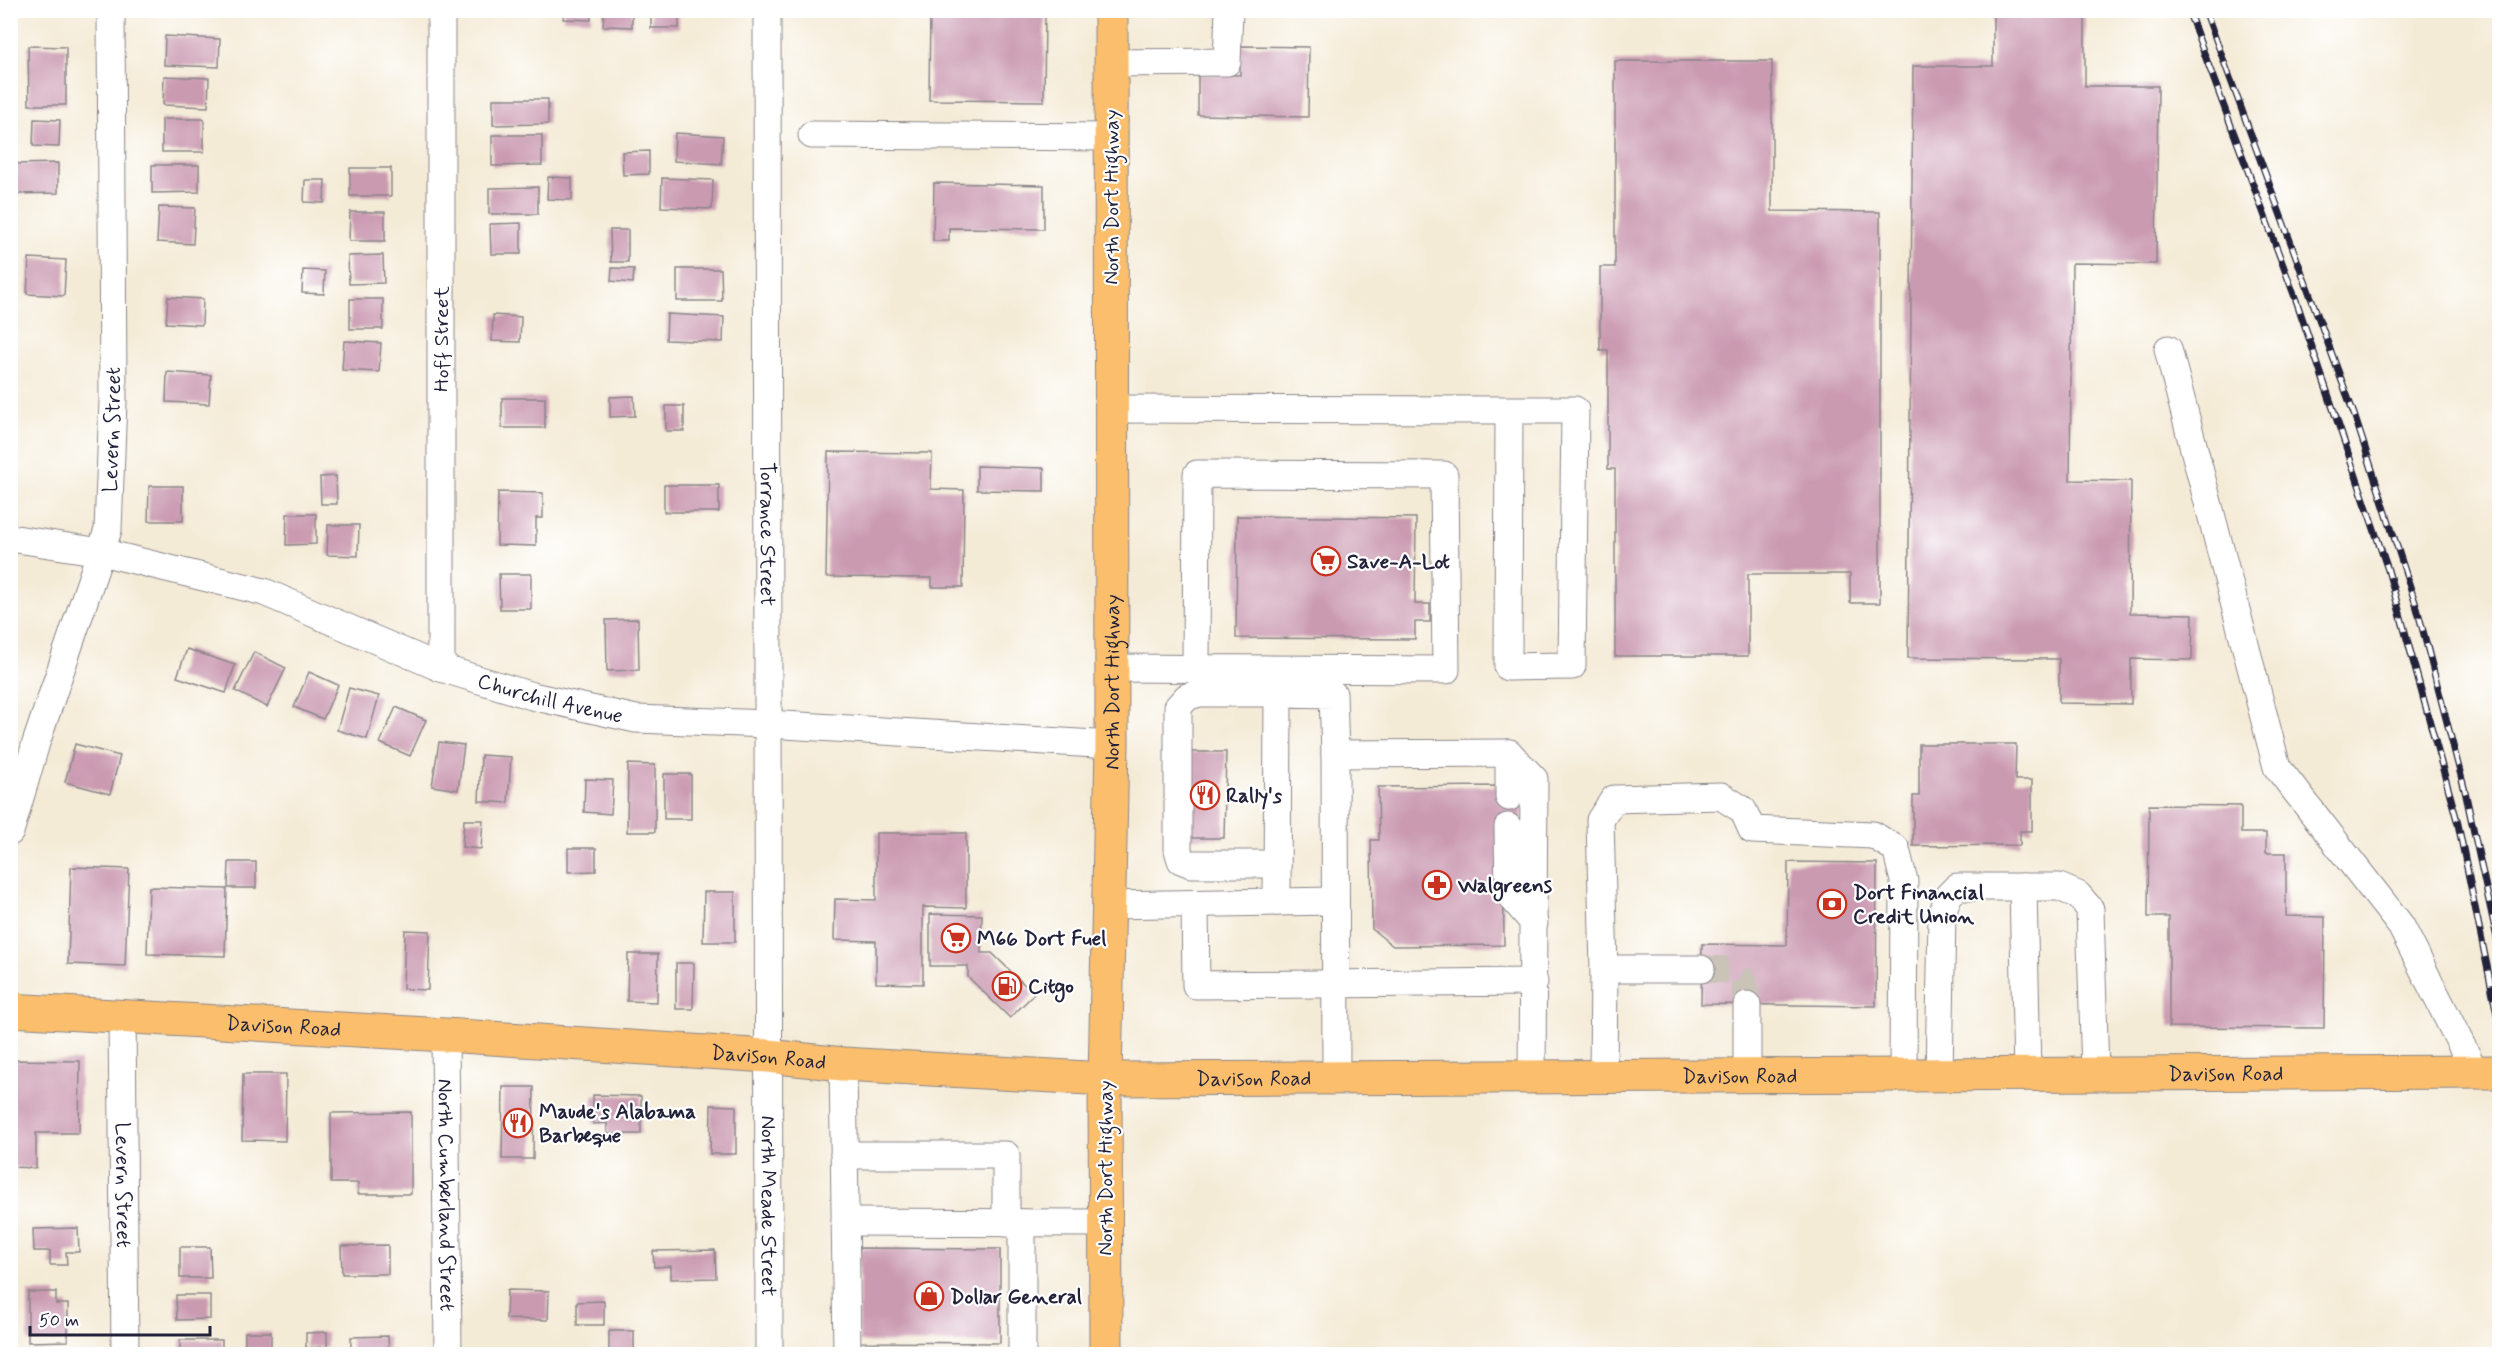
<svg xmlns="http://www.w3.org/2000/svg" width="2510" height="1365" font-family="Mynerve,sans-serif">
<rect width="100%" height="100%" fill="#fff"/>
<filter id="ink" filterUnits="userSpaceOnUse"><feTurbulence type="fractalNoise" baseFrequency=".0167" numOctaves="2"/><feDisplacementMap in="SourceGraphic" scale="12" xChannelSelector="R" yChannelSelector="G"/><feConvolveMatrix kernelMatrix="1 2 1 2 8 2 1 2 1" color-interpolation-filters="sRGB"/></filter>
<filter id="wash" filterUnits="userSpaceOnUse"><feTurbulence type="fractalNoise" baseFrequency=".008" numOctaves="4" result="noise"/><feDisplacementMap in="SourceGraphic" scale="24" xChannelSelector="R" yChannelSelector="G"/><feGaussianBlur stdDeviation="1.35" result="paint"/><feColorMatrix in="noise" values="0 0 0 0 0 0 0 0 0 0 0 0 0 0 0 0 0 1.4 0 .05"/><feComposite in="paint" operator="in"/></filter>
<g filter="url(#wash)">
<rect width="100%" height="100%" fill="#f4ebd7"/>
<g id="blocks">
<g fill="#ca9ab1">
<path d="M564,10H591V20L563,19Z"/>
<path d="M604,10H632V27L603,26Z"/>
<rect x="651" y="10" width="28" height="18"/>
<path d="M930,10H1045L1044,101L929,100Z"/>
<path d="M1993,14L2085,15V86H2158L2156,264L2072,263L2070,480L2131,481L2130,613L2193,614L2192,660L2131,659V704L2059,703V659L1908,658L1913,66H1993Z"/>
<path d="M165,36L220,39L219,67L164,65Z"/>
<path d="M28,46L66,47V105H29Z"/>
<path d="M1240,46L1309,47L1308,117L1198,115V74L1240,75Z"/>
<path d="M1615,61H1772V211L1880,212V603H1850V574H1748V656H1615V469H1608V350H1600V267H1615Z"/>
<path d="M164,76L209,78L208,107L163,105Z"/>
<path d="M493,99H548V124L493,125Z"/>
<path d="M34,119L60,120L59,147L33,146Z"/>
<rect x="162" y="119" width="42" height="33"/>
<path d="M675,133L723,136L721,164L674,161Z"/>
<path d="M492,135H542V165L492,166Z"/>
<path d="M649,151V174L623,175L622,152Z"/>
<path d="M58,163V193L15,194V164Z"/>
<path d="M152,165H199V192L152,193Z"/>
<rect x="350" y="168" width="41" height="28"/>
<path d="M548,177L572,178V200L547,199Z"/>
<path d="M662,178L713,180L712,209L661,207Z"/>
<path d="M305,180H325L324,203L304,202Z"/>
<path d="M934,183L1044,185V229L949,228V241H933Z"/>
<path d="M538,187V214H489V188Z"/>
<path d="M159,207L195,208L193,244L157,242Z"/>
<path d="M350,212H385V241H349Z"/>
<path d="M521,223V254H491L490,224Z"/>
<path d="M610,230H628V262H611Z"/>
<path d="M383,255L384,283L349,284L348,256Z"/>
<path d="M29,258L66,260L64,296L27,294Z"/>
<path d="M612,268L634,269L633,283L611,281Z"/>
<path d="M677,269H721L722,301H677Z"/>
<path d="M303,270L325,271L324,294L302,293Z"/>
<path d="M168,297L203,299L202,325L166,323Z"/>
<rect x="350" y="299" width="33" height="30"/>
<path d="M667,314L724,317L723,342L666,340Z"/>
<path d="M493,315L521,317L520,342L492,341Z"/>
<path d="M344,341L381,343L379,372L342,370Z"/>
<path d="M167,372L211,375L209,404L166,402Z"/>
<path d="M634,396L635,416L610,417V397Z"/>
<rect x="502" y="398" width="43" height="30"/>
<rect x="666" y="406" width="18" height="25"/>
<path d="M828,452L932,453L931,489L964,490L963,587H932V578L826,577Z"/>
<path d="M977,466L1044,468V491L977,490Z"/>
<path d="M336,476L337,504H321L320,477Z"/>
<rect x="664" y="485" width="55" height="27"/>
<path d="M149,486H183V521H148Z"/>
<path d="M498,492L543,493V518H536V546L497,545Z"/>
<path d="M287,514H316V544L286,545Z"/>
<path d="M1237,516L1416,518L1415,604H1430V622H1415V639L1236,638Z"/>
<path d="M328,525H359L358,556L327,555Z"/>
<path d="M499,574H531V609H500Z"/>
<path d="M638,619L639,670L607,671L606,620Z"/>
<path d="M187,649L235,665L226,693L177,677Z"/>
<path d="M254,652L286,668L267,707L235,691Z"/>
<path d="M309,672L338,685L323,719L294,707Z"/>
<path d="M349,688L379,696L367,739L337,730Z"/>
<path d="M396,707L426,720L410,756L380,743Z"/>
<path d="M439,742L464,745L458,790L432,786Z"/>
<path d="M75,744L120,756L110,794L65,782Z"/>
<path d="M1919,744H2016L2015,780H2032V831H2020V845L1913,846V796H1919Z"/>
<path d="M1187,752H1226L1224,838H1185Z"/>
<path d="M481,755L511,757L508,803L479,801Z"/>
<path d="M628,764L655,765V832H627Z"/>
<rect x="664" y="774" width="27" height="45"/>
<path d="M585,779L613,780L611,814L584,812Z"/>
<path d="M1503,786L1522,797V827H1503L1504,945L1393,946L1372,929L1371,840H1379L1378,787Z"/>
<path d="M2149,805L2241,806V833H2266V853H2286V916L2325,917L2324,1028L2169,1027V917H2148Z"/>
<path d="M464,820H483L481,849L462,847Z"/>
<path d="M876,833H966V908L923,907V984L876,983V941L834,940L835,899L876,900Z"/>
<path d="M568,848H596V871L568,872Z"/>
<path d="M229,862H256V888H228Z"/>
<path d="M1788,862L1877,863L1876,1006L1701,1004L1702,944L1787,945Z"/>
<path d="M71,867L129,869L125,966L68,964Z"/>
<path d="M149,887L227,889L225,956L147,954Z"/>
<path d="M704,892H735V942H703Z"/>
<path d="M930,914L982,915L981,953H992L1034,994L1010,1018L968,977V966H930Z"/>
<path d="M405,930L430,931L428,990L403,989Z"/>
<path d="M628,954H658L657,1002L627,1001Z"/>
<path d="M676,963H694L693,1009H676Z"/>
<path d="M10,1060L80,1061L79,1133H36V1168L10,1167Z"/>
<path d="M243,1074H286L285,1141L242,1140Z"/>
<path d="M503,1087H534L533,1159H502Z"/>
<path d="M593,1095L641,1096V1134H607V1123L593,1124Z"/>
<path d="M711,1105L736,1106V1154H710Z"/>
<path d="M411,1112V1194H358V1183H331V1113Z"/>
<path d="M78,1228L79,1252H66L67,1265H50V1251H34L33,1229Z"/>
<path d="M388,1245V1274H342L341,1246Z"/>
<path d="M180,1247H210L211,1278H180Z"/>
<path d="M859,1248L1000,1249V1343L859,1342Z"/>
<path d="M715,1250L716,1278L671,1279V1266L654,1267L653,1251Z"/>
<path d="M507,1290L549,1291L548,1320L506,1319Z"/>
<path d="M28,1292H56V1304H68V1341L28,1342Z"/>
<path d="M176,1295H210V1319L177,1320Z"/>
<path d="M604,1301V1325H577V1302Z"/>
<path d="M609,1331H634V1351L609,1352Z"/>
<rect x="245" y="1332" width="26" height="18"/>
<path d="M327,1332V1347L306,1348V1333Z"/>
<path d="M388,1336L389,1354H351V1337Z"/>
<path d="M180,1340H222V1350L235,1349V1354H180Z"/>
</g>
</g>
</g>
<g filter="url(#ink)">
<use href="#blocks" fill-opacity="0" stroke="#8b8689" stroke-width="1.5"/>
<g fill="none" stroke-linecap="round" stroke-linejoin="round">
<path stroke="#cac3b8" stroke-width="27" stroke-dasharray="27 14" stroke-linecap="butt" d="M1701,969L1729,970L1744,981L1747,1005"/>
<g stroke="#8b8689" stroke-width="29">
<g id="minor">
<path id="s1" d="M767,10L769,1354"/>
<path d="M1111,63L1227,62L1229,10"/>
<path d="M812,135L1111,137"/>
<path d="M2168,349L2277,767L2401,926L2475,1072"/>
<path d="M1112,409L1509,410H1575L1572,666L1508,667L1509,410"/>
<path id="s2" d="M10,538L101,552L264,592L441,668L532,696L636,719L768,724L1112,745"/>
<path d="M441,668V10"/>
<path d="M1112,668L1446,670L1444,475L1197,474L1196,668"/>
<path d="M1509,797V753"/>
<path d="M1508,827L1509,894L1534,923"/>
<path id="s3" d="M10,832L36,743L108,530L113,401L111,10"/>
<path d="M1277,864H1191L1181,860L1178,850V707L1187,697L1199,693H1278"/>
<path d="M2023,887L2027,1074"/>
<path d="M1277,902L1278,693L1333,694L1335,754"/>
<path d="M1195,904L1196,985L1534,982"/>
<path d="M1108,905L1335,901"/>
<path d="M1604,969H1701"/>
<path d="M1747,1005V1076"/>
<path id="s4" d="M122,1015L125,1354"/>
<path id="s5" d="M445,1035L448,1354"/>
<path d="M843,1064L847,1354"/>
<path d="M1939,1075L1942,915L1948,896L1957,887H2059L2078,895L2090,909L2095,1073"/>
<path d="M1603,1077L1604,969L1600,820L1614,799L1721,796L1743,810L1752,830L1873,835L1896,849L1904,881L1903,1075"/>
<path d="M1336,1078L1335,754L1509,753L1534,779L1532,1077"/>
<path d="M844,1155H1006V1223"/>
<path d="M845,1222L1106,1223"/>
<path d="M1022,1223V1354"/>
</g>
</g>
<g stroke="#8b8689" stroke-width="35">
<g id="major">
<path id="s6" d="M10,1010L445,1035L768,1056L843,1064L1105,1079L2500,1072"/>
<path id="s7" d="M1106,1354L1105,1079L1112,745L1111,10"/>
</g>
</g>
<use href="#minor" stroke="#fff" stroke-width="27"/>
<use href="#major" stroke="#fabe6d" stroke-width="33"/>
<g stroke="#22223b" stroke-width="7">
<g id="rail">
<path d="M2188,10L2296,300L2388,570L2458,824L2500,1029"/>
<path d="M2205,10L2354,414L2417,608L2465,791L2500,952"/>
</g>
</g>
<use href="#rail" stroke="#fff" stroke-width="4.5" stroke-dasharray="14" stroke-linecap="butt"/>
</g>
</g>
<defs>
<g id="supermarket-ring" transform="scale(1.5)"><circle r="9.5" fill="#fff" stroke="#c8321e" stroke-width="1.5"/><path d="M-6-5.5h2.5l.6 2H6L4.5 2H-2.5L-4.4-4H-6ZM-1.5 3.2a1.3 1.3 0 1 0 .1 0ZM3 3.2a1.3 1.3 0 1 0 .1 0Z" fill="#c8321e"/></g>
<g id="restaurant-ring" transform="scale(1.5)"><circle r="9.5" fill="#fff" stroke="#c8321e" stroke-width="1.5"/><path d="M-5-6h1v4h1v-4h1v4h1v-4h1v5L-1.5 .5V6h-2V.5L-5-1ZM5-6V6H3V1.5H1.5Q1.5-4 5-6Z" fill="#c8321e"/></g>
<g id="pharmacy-ring" transform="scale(1.5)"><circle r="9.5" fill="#fff" stroke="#c8321e" stroke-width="1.5"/><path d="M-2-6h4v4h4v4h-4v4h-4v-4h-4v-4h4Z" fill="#c8321e"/></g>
<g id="bank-ring" transform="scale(1.5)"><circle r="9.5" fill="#fff" stroke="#c8321e" stroke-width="1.5"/><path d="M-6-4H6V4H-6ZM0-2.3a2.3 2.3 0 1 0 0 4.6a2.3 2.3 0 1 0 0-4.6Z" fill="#c8321e"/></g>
<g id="fuel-ring" transform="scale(1.5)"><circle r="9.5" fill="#fff" stroke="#c8321e" stroke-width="1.5"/><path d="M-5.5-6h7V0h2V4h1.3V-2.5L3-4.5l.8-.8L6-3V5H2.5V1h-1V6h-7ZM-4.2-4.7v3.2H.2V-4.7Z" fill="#c8321e"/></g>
<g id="shop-ring" transform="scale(1.5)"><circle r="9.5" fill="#fff" stroke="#c8321e" stroke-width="1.5"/><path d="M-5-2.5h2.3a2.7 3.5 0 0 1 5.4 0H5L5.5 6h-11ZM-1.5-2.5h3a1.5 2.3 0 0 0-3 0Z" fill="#c8321e"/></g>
</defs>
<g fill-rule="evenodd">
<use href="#supermarket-ring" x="1326" y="561"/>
<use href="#restaurant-ring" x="1205" y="795"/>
<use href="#pharmacy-ring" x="1437" y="885"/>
<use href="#bank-ring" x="1832" y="904"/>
<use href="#supermarket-ring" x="956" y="938"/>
<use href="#fuel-ring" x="1007" y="986"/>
<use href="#restaurant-ring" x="518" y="1123"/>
<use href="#shop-ring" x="929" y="1296"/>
</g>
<g text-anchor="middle" stroke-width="4.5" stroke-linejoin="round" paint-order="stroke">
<g font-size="21" fill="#22223b" stroke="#fff">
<text transform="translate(1111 197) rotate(-90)" y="7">North Dort Highway</text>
<text transform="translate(441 339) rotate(-90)" y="7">Hoff Street</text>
<text dy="7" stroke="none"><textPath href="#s3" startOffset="418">Levern Street</textPath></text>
<text dy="7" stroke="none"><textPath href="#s1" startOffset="524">Torrance Street</textPath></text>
<text dy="7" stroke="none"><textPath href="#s7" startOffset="672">North Dort Highway</textPath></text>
<text dy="7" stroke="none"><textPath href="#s2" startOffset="566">Churchill Avenue</textPath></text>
<text dy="7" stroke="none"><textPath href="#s6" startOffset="274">Davison Road</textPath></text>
<text dy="7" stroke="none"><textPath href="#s6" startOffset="760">Davison Road</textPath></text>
<text dy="7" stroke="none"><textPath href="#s6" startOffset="2218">Davison Road</textPath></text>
<text dy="7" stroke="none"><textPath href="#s6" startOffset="1732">Davison Road</textPath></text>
<text dy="7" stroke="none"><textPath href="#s6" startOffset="1246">Davison Road</textPath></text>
<text transform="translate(1105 1168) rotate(-90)" y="7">North Dort Highway</text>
<text dy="7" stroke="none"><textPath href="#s4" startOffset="170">Levern Street</textPath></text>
<text dy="7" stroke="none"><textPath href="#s5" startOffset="160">North Cumberland Street</textPath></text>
<text dy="7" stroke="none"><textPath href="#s1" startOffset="1196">North Meade Street</textPath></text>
</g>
<g font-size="21" font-weight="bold" fill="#22223b" stroke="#fff" text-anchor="start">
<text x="1347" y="568">Save-A-Lot</text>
<text x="1226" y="802">Rally's</text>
<text x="1458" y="892">Walgreens</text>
<text x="1853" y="899">Dort Financial<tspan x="1853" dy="24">Credit Union</tspan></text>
<text x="977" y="945">M66 Dort Fuel</text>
<text x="1028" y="993">Citgo</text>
<text x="539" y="1118">Maude's Alabama<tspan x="539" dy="24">Barbeque</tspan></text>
<text x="950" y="1303">Dollar General</text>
</g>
</g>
<rect width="2510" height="1365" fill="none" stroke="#fff" stroke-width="36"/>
<path d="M30 1326v9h180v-9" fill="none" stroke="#22223b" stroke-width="3"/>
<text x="39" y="1326" font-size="18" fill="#22223b" stroke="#ffffff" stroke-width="4.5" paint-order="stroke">50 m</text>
</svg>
